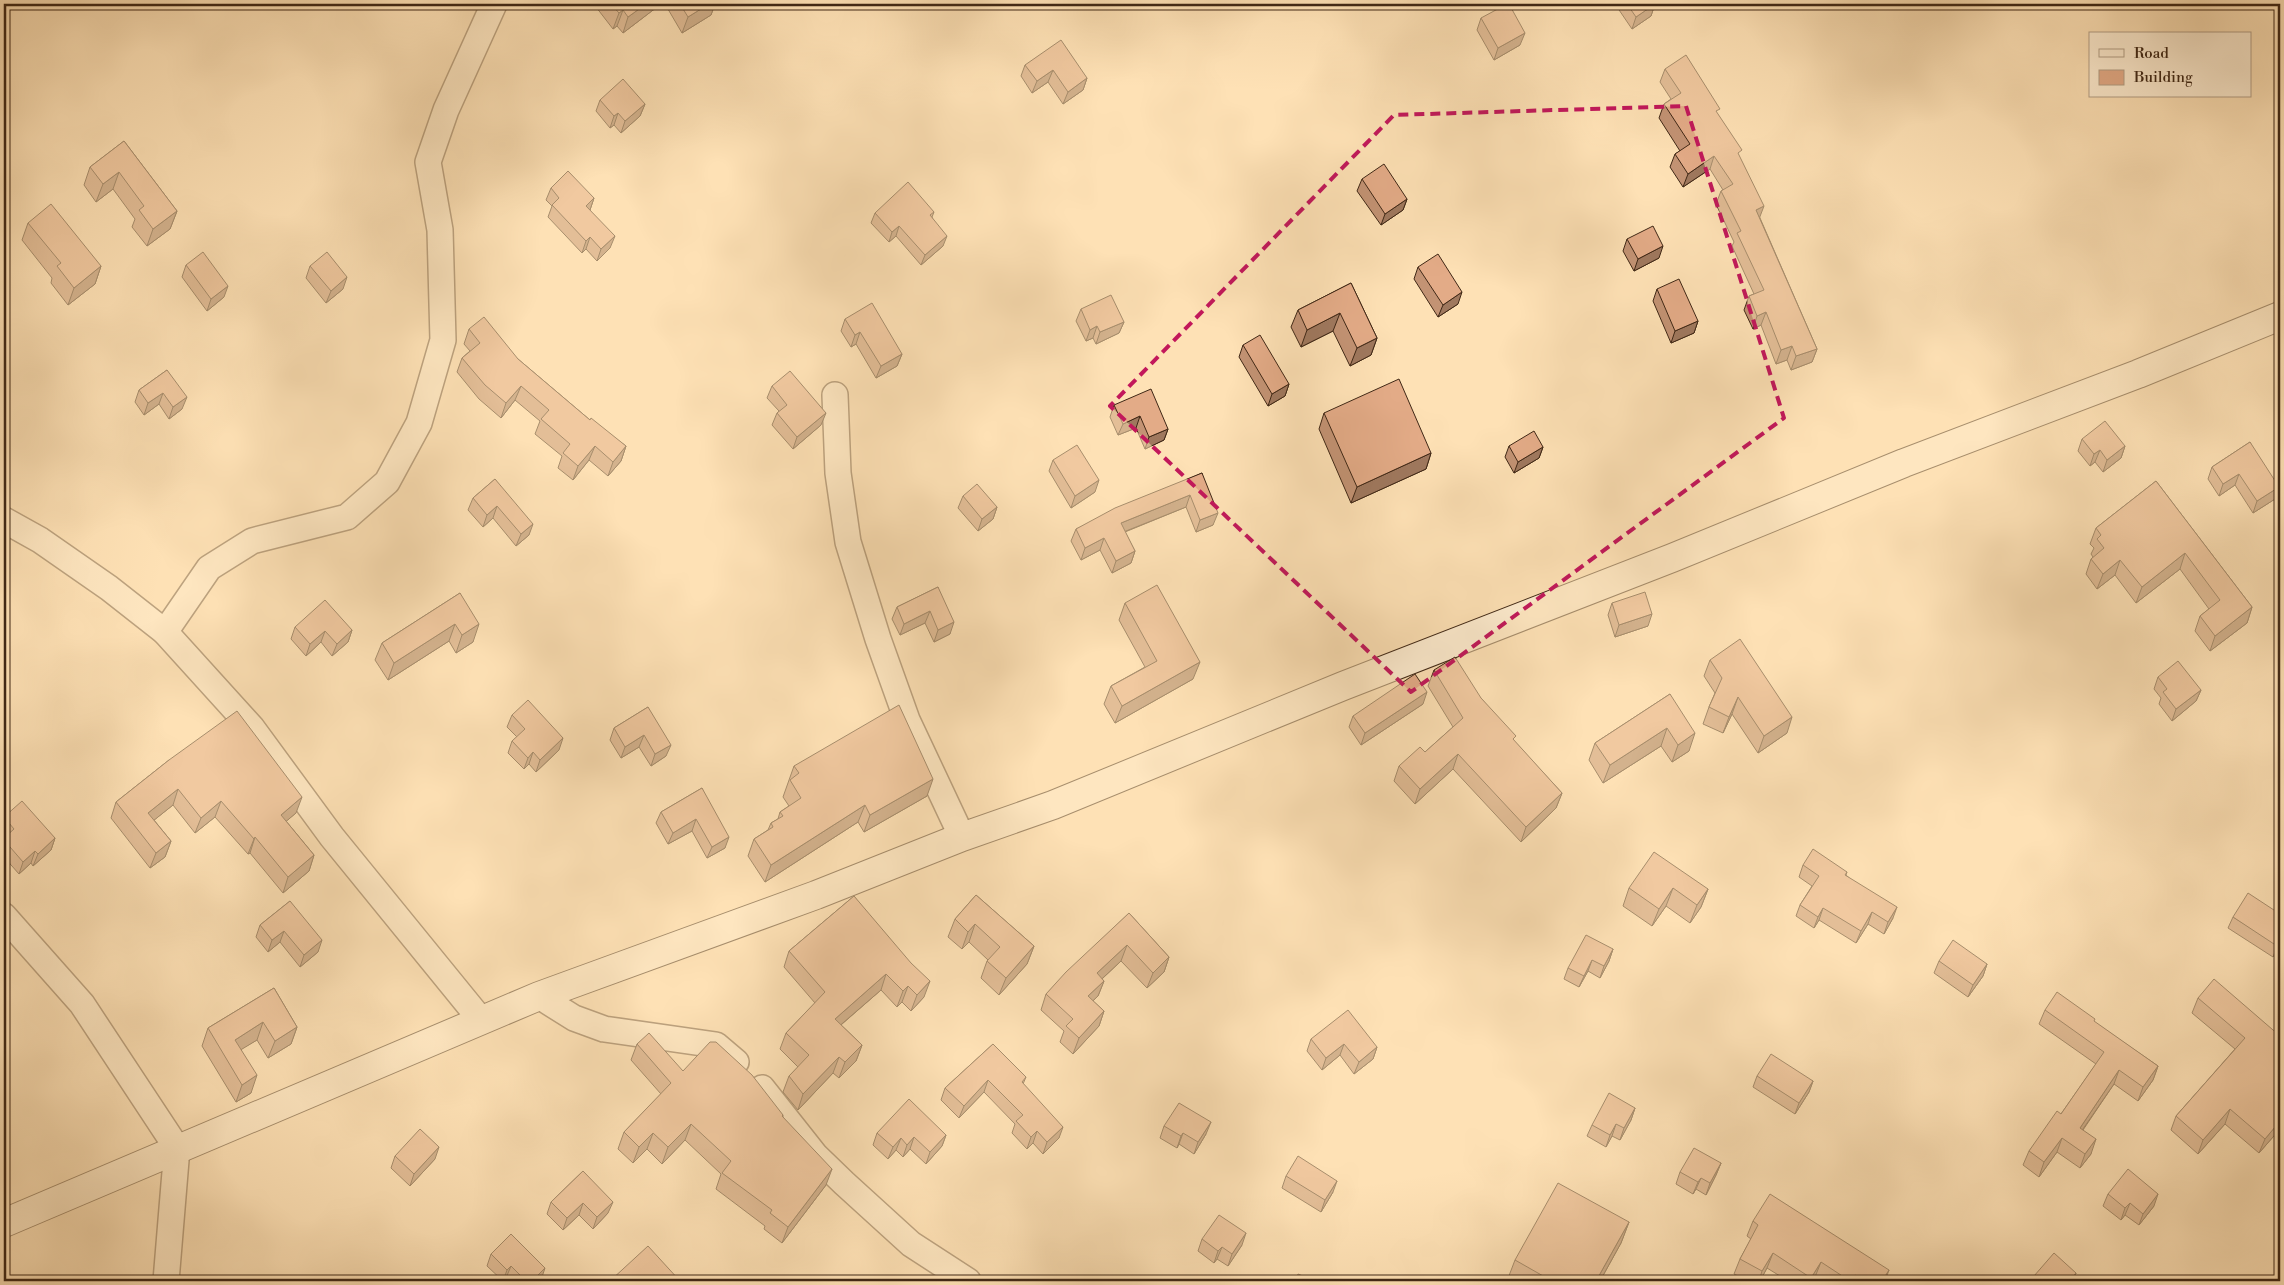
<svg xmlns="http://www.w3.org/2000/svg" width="2284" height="1285" font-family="'Libre Bodoni',serif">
<rect width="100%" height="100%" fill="#fee1b5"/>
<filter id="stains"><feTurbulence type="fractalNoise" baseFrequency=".004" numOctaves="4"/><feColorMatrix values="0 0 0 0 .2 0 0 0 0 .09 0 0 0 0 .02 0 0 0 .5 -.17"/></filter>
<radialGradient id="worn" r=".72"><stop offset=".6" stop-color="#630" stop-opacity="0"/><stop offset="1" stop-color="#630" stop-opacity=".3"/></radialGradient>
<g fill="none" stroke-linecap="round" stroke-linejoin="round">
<g stroke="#70563e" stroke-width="28">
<g id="street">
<path d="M835,395L838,473L848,542L878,639L907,720L962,837"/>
<path d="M4,520L40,540L109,588L165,632L252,728L332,837L481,1020"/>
<path d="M165,632L209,568L252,541L347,517L387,482L419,423L443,340L440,230L428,162L446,110L494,4"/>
<path d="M4,916L82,1004L177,1148L166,1281"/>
<path d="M539,996L574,1018L604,1029L716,1045L736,1062"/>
<path d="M762,1088L815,1155L844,1183L911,1244L968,1281"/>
</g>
</g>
<g stroke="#402816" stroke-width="30">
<path id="secondary" d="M4,1223L539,996L816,895L962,837L1053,805L1343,686L1672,558L1904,463L2138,374L2280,316"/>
</g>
<use href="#street" stroke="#feeccf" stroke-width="25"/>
<use href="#secondary" stroke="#feeccf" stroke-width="28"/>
</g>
<g fill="#c39374" stroke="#402816">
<path d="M597,4H661L623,33L617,26L613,29L596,7Z"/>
<path d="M665,4H715L711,15L682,33Z"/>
<path d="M1615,4H1655L1651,16L1632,29Z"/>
<path d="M1481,18L1520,45L1494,60L1477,30Z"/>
<path d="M1025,65L1087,78L1083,90L1063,104L1048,82L1032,93L1021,76Z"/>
<path d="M1665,69L1718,115L1739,157L1760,218L1817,349L1812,362L1791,370L1787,360L1776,364L1761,325L1753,329L1744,310L1749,296L1754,294L1732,246L1734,242L1716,204L1721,191L1723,190L1710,169L1683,187L1670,167L1675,154L1680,151L1659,118L1664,104L1671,99L1660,82Z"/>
<path d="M600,100L645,104L640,116L621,133L614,125L610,128L596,111Z"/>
<path d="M124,141L177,211L170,229L147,246L132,227L135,219L113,189L96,202L84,185L90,167Z"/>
<path d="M1362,179L1407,199L1403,210L1381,225L1357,191Z"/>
<path d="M551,188L594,198L590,210L610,248L597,261L586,249L582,253L548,217L552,206L546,200Z"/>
<path d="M934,212L932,217L943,246L921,265L896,236L889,242L871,223L875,213Z"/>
<path d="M28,223L101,266L95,284L68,305L51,283L52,278L22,240Z"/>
<path d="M1627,239L1659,258L1634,271L1623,251Z"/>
<path d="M186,265L224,297L207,311L182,277Z"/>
<path d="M310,266L343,289L326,303L306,278Z"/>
<path d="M1418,267L1458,304L1438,317L1414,279Z"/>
<path d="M1351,283L1377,338L1371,355L1350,366L1333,331L1301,347L1291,327L1298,310Z"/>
<path d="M1657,289L1698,321L1694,333L1671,343L1653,301Z"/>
<path d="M1081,309L1124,322L1119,333L1096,344L1093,338L1086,341L1076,321Z"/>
<path d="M845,319L902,354L897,366L876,378L856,344L851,347L841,331Z"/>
<path d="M469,329L518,359L590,420L626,446L621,461L608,476L589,460L573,480L558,468L562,456L535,434L540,421L515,400L501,418L479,399L457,372L462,358L470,351L464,344Z"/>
<path d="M1243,345L1289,384L1285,396L1268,406L1239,357Z"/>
<path d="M167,370L182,409L169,419L159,404L144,415L135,402L139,390Z"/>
<path d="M772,386L821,425L793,449L772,425L777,413L779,411L767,398Z"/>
<path d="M1114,405L1168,429L1164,440L1145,449L1136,428L1118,435L1110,417Z"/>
<path d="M1324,413L1431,453L1426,469L1351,503L1319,429Z"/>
<path d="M2082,439L2125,446L2121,458L2103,472L2095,462L2090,466L2078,451Z"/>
<path d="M2250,442L2275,499L2253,513L2235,485L2219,496L2208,479L2212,467Z"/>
<path d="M1509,446L1543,447L1539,458L1514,473L1505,457Z"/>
<path d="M1053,460L1095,492L1071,508L1049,471Z"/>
<path d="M1202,473L1213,525L1196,532L1186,507L1125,532L1135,551L1131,563L1112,573L1100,550L1081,560L1071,541L1076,529Z"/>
<path d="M495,479L529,535L516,546L493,518L483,527L468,510L473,498Z"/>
<path d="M2156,481L2252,607L2247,623L2210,651L2195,631L2200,616L2209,609L2180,569L2136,603L2115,575L2097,589L2086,574L2091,559L2093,557L2091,554L2094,548L2090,544L2096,528Z"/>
<path d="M963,496L997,507L993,519L978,531L958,508Z"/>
<path d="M938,587L950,634L934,642L925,623L900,635L892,619L897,607Z"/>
<path d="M460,593L473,642L456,653L449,641L388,680L375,660L382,643Z"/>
<path d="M1125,603L1193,679L1115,723L1104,704L1111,686L1145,667L1119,620Z"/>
<path d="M1612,603L1648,626L1615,637L1608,615Z"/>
<path d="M295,627L352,630L348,642L332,656L321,642L306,656L291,639Z"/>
<path d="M1710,660L1787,733L1758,753L1732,714L1723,733L1703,724L1709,707L1715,693L1704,676Z"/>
<path d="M1434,670L1481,698L1514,741L1562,793L1556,808L1521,842L1453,769L1415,804L1394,781L1399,766L1425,752L1453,727L1428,686Z"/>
<path d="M2158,677L2201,690L2196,701L2172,721L2159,704L2161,698L2154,689Z"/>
<path d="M1670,694L1689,751L1672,762L1661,746L1603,783L1589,760L1595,743Z"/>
<path d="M1423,704L1361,745L1349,727L1353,716Z"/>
<path d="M648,707L666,756L651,766L639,747L621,758L610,740L614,728Z"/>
<path d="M512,715L559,750L536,772L529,764L524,769L508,753L512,741L517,737L507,727Z"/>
<path d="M169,760L296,813L286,821L314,855L309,871L283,893L250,853L248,854L215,817L195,833L173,805L154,820L171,841L165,857L150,868L111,818L116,802Z"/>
<path d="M794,766L927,796L864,832L858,822L765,882L748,856L754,839L768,830L771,823L778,819L780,812L789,806L783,797Z"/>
<path d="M702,788L725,848L707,858L692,831L668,844L656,823L661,812Z"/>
<path d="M4,817L55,838L51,850L33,866L31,863L19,874L4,857V838L6,836L4,833Z"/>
<path d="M1803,865L1847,872L1846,875L1893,918L1884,934L1868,924L1856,943L1819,920L1814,928L1796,916L1800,905L1812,886L1799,877Z"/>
<path d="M1629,888L1708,889L1701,907L1690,923L1666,906L1652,926L1623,906Z"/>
<path d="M976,895L1034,946L1027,964L999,995L981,978L987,961L988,960L969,942L962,949L948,937L955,919Z"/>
<path d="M854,896L924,997L911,1011L902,1002L897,1007L881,990L841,1025L862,1045L856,1061L839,1078L833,1073L798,1110L783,1092L789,1076L798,1067L780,1049L786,1033L815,1003L784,967L789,951Z"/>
<path d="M290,901L318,952L300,967L280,942L268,952L256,937L260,925Z"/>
<path d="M1129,913L1169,957L1164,972L1147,988L1121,961L1102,979L1104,981L1098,996L1093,1001L1104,1011L1099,1026L1073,1054L1060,1042L1064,1031L1041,1010L1046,994Z"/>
<path d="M2233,917L2280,946L2273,957L2228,928Z"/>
<path d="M1613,949L1609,961L1600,978L1588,971L1579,987L1564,979L1568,968Z"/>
<path d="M1939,961L1987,964L1983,976L1968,997L1934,973Z"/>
<path d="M274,988L297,1027L291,1044L268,1058L257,1040L241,1049L251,1093L236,1102L202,1046L208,1028Z"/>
<path d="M2198,998L2280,1036V1129L2259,1153L2225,1124L2198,1154L2171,1130L2176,1116L2235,1049L2192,1013Z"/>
<path d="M2045,1010L2094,1022L2158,1066L2153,1080L2138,1101L2114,1084L2083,1130L2091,1154L2080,1168L2057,1152L2039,1177L2023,1165L2029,1151L2061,1114L2096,1064L2039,1024Z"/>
<path d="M1311,1039L1377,1047L1373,1059L1354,1074L1340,1055L1322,1070L1307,1051Z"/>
<path d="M637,1044L683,1071L783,1115V1117L826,1185L782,1243L764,1229L765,1226L716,1189L721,1174L685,1140L662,1164L647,1149L633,1163L618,1149L624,1132L661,1094L631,1060Z"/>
<path d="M993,1044L1026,1077L1023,1084L1059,1138L1043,1154L1033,1143L1027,1149L1012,1133L1015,1124L984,1092L959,1118L941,1100L945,1088Z"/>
<path d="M1757,1076L1813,1081L1809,1092L1795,1114L1753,1087Z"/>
<path d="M1635,1108L1631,1120L1620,1140L1612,1136L1606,1147L1587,1136L1592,1125Z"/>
<path d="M1164,1126L1206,1134L1194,1154L1179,1144L1177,1148L1160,1138Z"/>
<path d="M877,1133L946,1135L942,1146L926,1164L910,1149L903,1157L896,1150L888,1159L873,1145Z"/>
<path d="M395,1156L435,1159L410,1186L391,1168Z"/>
<path d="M1721,1163L1716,1175L1706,1195L1696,1189L1693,1194L1676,1184L1680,1172Z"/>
<path d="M583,1171L608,1213L593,1229L579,1215L563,1230L547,1214L551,1202Z"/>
<path d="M1286,1176L1333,1192L1321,1212L1282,1188Z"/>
<path d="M2108,1194L2154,1206L2139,1225L2125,1215L2121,1220L2103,1206Z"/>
<path d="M1753,1221L1885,1281H1822L1815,1277L1813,1281H1788L1767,1268L1760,1281H1748L1734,1274L1740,1259L1751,1239L1747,1236Z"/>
<path d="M1629,1222L1621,1243L1600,1281H1507L1515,1260Z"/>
<path d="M1202,1239L1242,1245L1228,1266L1217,1259L1214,1263L1198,1251Z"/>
<path d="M491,1254L541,1280L540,1281H510L506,1278L503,1281L487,1266Z"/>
<path d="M2076,1273L2073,1281H2032L2034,1276Z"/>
</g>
<g fill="#9f785e" stroke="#402816">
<path d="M646,4H661L623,33L628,17Z"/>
<path d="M709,4H715L711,15L682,33L688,17Z"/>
<path d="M1655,4L1651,16L1632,29L1636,17Z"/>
<path d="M623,10L617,26L613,29L619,13Z"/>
<path d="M1525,33L1520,45L1494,60L1498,48Z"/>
<path d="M1053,70L1048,82L1032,93L1037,81Z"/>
<path d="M1087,78L1083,90L1063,104L1068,92Z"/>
<path d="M645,104L640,116L621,133L625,121Z"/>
<path d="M618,113L614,125L610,128L614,116Z"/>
<path d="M1714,156L1710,169L1683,187L1688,174Z"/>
<path d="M119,172L113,189L96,202L103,184Z"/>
<path d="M594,198L590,210L586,206Z"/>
<path d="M1407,199L1403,210L1381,225L1385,214Z"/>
<path d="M1764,206L1759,219L1756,210Z"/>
<path d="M177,211L170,229L147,246L153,229Z"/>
<path d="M899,226L896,236L889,242L892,232Z"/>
<path d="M615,236L610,248L597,261L601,249Z"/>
<path d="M947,236L943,246L921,265L925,255Z"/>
<path d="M590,237L586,249L582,253L586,241Z"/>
<path d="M1663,246L1659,258L1634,271L1638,259Z"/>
<path d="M101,266L95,284L68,305L74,288Z"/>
<path d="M347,277L343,289L326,303L331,291Z"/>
<path d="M228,286L224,297L207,311L211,299Z"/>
<path d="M1462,292L1458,304L1438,317L1443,305Z"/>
<path d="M1766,312L1761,325L1753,329L1757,316Z"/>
<path d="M1340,313L1333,331L1301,347L1307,330Z"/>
<path d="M1698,321L1694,333L1671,343L1675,331Z"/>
<path d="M1124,322L1119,333L1096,344L1100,332Z"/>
<path d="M1097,326L1093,338L1086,341L1090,330Z"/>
<path d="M860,332L856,344L851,347L855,335Z"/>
<path d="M1377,338L1371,355L1350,366L1357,348Z"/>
<path d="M1792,346L1787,360L1776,364L1781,350Z"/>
<path d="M1817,349L1812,362L1791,370L1796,356Z"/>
<path d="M902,354L897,366L876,378L881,366Z"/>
<path d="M1289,384L1285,396L1268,406L1272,394Z"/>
<path d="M521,386L515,400L501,418L506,403Z"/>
<path d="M163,393L159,404L144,415L148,403Z"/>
<path d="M187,397L182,409L169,419L173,407Z"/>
<path d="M826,413L821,425L793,449L797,437Z"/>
<path d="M1140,416L1136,428L1118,435L1123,424Z"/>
<path d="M1168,429L1164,440L1145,449L1149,437Z"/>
<path d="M595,446L589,460L573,480L578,466Z"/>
<path d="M626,446L621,461L608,476L613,462Z"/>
<path d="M2125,446L2121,458L2103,472L2107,460Z"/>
<path d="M1543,447L1539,458L1514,473L1518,462Z"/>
<path d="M2100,450L2095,462L2090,466L2094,454Z"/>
<path d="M1431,453L1426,469L1351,503L1357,487Z"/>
<path d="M2239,474L2235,485L2219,496L2223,484Z"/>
<path d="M1099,480L1095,492L1071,508L1075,496Z"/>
<path d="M2279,487L2275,499L2253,513L2257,501Z"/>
<path d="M1190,495L1186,507L1116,535L1121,523Z"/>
<path d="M497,506L493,518L483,527L487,515Z"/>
<path d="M997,507L993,519L978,531L982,519Z"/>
<path d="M1218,513L1213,525L1196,532L1200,520Z"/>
<path d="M533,524L529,535L516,546L521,534Z"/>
<path d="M1104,538L1100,550L1081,560L1085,548Z"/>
<path d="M1135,551L1131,563L1112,573L1116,561Z"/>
<path d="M2185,553L2180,569L2136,603L2142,587Z"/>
<path d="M2120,560L2115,575L2097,589L2103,574Z"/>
<path d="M2252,607L2247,623L2210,651L2215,636Z"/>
<path d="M930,611L925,623L900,635L904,624Z"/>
<path d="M1652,614L1648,626L1615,637L1619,625Z"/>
<path d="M954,622L950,634L934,642L938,630Z"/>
<path d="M455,624L449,641L388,680L394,663Z"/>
<path d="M479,624L473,642L456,653L462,635Z"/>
<path d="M352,630L348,642L332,656L337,644Z"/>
<path d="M325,631L321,642L306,656L310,644Z"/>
<path d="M1200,662L1193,679L1115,723L1122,706Z"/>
<path d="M2201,690L2196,701L2172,721L2176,709Z"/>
<path d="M1427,692L1423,704L1361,745L1365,733Z"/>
<path d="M1738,697L1732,714L1723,733L1729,717Z"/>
<path d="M1792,717L1787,733L1758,753L1764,736Z"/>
<path d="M1667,728L1661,746L1603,783L1610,765Z"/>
<path d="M1695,733L1689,751L1672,762L1678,745Z"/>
<path d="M644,735L639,747L621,758L625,747Z"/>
<path d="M563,738L559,750L536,772L540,760Z"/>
<path d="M671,745L666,756L651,766L655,754Z"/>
<path d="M533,752L529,764L524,769L528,758Z"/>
<path d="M1458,754L1453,769L1415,804L1420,789Z"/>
<path d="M933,779L927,796L864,832L870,815Z"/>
<path d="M178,789L173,805L143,829L148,813Z"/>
<path d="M1562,793L1556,808L1521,842L1526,827Z"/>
<path d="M302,797L296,813L276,830L281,815Z"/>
<path d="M221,801L215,817L195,833L201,818Z"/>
<path d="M865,805L858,822L765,882L771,865Z"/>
<path d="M696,819L692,831L668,844L673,833Z"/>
<path d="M255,837L250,853L248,854L254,839Z"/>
<path d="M729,837L725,848L707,858L712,847Z"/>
<path d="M55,838L51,850L33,866L38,854Z"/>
<path d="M171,841L165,857L150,868L156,853Z"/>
<path d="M35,851L31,863L19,874L23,862Z"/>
<path d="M314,855L309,871L283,893L288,877Z"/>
<path d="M1673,888L1666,906L1652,926L1659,909Z"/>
<path d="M1708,889L1701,907L1690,923L1697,905Z"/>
<path d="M1897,907L1893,918L1884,934L1888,922Z"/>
<path d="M1823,908L1819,920L1814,928L1818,917Z"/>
<path d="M1872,912L1868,924L1856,943L1861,931Z"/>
<path d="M975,924L969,942L962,949L968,932Z"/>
<path d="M284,931L280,942L268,952L272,940Z"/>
<path d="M322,940L318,952L300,967L304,955Z"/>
<path d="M2280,941V946L2273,957L2277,946Z"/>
<path d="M1127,945L1121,961L1091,989L1097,973Z"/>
<path d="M1034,946L1027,964L999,995L1006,978Z"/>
<path d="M1613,949L1609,961L1600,978L1604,966Z"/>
<path d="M1169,957L1164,972L1147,988L1153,973Z"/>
<path d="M1592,960L1588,971L1579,987L1584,976Z"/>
<path d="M1987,964L1983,976L1968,997L1973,985Z"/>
<path d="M886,974L881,990L829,1035L835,1019Z"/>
<path d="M930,981L924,997L911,1011L917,995Z"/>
<path d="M1104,981L1098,996L1082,1011L1088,996Z"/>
<path d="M908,986L902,1002L897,1007L903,991Z"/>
<path d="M1104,1011L1099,1026L1073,1054L1079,1038Z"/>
<path d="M263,1022L257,1040L229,1057L235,1040Z"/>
<path d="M297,1027L291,1044L268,1058L275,1041Z"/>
<path d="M1344,1044L1340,1055L1322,1070L1326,1058Z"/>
<path d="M862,1045L856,1061L839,1078L845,1062Z"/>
<path d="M1377,1047L1373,1059L1354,1074L1359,1062Z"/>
<path d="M839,1057L833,1073L798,1110L803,1094Z"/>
<path d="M2158,1066L2153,1080L2138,1101L2143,1087Z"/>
<path d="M2119,1070L2114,1084L2074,1142L2080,1128Z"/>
<path d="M257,1075L251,1093L236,1102L242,1085Z"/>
<path d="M988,1080L984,1092L959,1118L964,1106Z"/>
<path d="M1813,1081L1809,1092L1795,1114L1799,1103Z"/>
<path d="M1635,1108L1631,1120L1620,1140L1624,1128Z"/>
<path d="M2230,1109L2225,1124L2198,1154L2203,1140Z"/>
<path d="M2280,1121V1129L2259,1153L2265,1139Z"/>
<path d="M1211,1122L1206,1134L1194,1154L1198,1142Z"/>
<path d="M691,1124L685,1140L662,1164L668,1147Z"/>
<path d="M1616,1124L1612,1136L1606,1147L1610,1135Z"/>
<path d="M1063,1127L1059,1138L1043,1154L1047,1142Z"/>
<path d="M1037,1131L1033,1143L1027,1149L1031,1137Z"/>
<path d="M653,1133L647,1149L633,1163L639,1147Z"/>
<path d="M1183,1133L1179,1144L1177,1148L1181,1136Z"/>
<path d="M946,1135L942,1146L926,1164L930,1152Z"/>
<path d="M914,1137L910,1149L903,1157L907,1145Z"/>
<path d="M901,1138L896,1150L888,1159L893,1147Z"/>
<path d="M2062,1138L2057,1152L2039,1177L2044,1162Z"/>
<path d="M2096,1139L2091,1154L2080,1168L2085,1154Z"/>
<path d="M439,1147L435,1159L410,1186L414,1174Z"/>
<path d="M1721,1163L1716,1175L1706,1195L1710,1183Z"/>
<path d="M832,1169L826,1185L782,1243L788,1227Z"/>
<path d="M1701,1178L1696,1189L1693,1194L1698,1182Z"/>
<path d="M1337,1181L1333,1192L1321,1212L1325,1200Z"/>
<path d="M2158,1194L2154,1206L2139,1225L2143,1214Z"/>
<path d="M613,1202L608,1213L593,1229L597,1217Z"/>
<path d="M583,1203L579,1215L563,1230L567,1218Z"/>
<path d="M2130,1203L2125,1215L2121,1220L2125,1208Z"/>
<path d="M1629,1222L1621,1243L1600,1281H1596Z"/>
<path d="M1246,1233L1242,1245L1228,1266L1232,1254Z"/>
<path d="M1222,1247L1217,1259L1214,1263L1218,1251Z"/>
<path d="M1773,1253L1767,1268L1760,1281H1759L1762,1271Z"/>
<path d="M1821,1262L1815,1277L1813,1281H1810L1811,1278Z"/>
<path d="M511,1266L506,1278L503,1281L507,1270Z"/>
<path d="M545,1268L541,1280L540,1281H532Z"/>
<path d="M1889,1270L1885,1281H1882Z"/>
<path d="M2076,1273L2073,1281H2069Z"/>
</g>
<g fill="#e3ab87" stroke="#402816">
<path d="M611,4H646L628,17L623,10L619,13Z"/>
<path d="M680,4H709L688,17Z"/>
<path d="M1507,4H1509L1525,33L1498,48L1481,18Z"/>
<path d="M1627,4H1655L1636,17Z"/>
<path d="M1061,40L1087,78L1068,92L1053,70L1037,81L1025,65Z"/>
<path d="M1686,55L1720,109L1716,111L1742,150L1738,153L1764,206L1756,210L1817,349L1796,356L1792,346L1781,350L1766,312L1757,316L1749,296L1764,290L1737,233L1741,231L1721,191L1733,184L1714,156L1688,174L1675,154L1690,144L1664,104L1681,93L1665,69Z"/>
<path d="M623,79L645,104L625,121L618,113L614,116L600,100Z"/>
<path d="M124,141L177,211L153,229L139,210L144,206L119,172L103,184L90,167Z"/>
<path d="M1384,164L1407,199L1385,214L1362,179Z"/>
<path d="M568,171L594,198L586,206L615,236L601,249L590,237L586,241L552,205L559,198L551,188Z"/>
<path d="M908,182L934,212L930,215L947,236L925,255L899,226L892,232L875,213Z"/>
<path d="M51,204L101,266L74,288L57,266L61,263L28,223Z"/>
<path d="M1653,226L1663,246L1638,259L1627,239Z"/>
<path d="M203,252L228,286L211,299L186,265Z"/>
<path d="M327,252L347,277L331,291L310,266Z"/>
<path d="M1438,254L1462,292L1443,305L1418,267Z"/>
<path d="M1679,279L1698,321L1675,331L1657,289Z"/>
<path d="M1351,283L1377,338L1357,348L1340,313L1307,330L1298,310Z"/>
<path d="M1111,295L1124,322L1100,332L1097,326L1090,330L1081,309Z"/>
<path d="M872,303L902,354L881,366L860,332L855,335L845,319Z"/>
<path d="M484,317L518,359L590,420L591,418L626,446L613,462L595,446L578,466L563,453L570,444L541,419L549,410L521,386L506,403L485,385L462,358L480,343L469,329Z"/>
<path d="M1260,335L1289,384L1272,394L1243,345Z"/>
<path d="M167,370L187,397L173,407L163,393L148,403L139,390Z"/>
<path d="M790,371L826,413L797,437L777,413L787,405L772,386Z"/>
<path d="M1399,379L1431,453L1357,487L1324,413Z"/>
<path d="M1151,389L1168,429L1149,437L1140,416L1123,424L1114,405Z"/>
<path d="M2105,421L2125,446L2107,460L2100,450L2094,454L2082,439Z"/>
<path d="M1534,431L1543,447L1518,462L1509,446Z"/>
<path d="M2250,442L2279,487L2257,501L2239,474L2223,484L2212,467Z"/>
<path d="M1077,445L1099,480L1075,496L1053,460Z"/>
<path d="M1202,473L1218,513L1200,520L1190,495L1121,523L1135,551L1116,561L1104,538L1085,548L1076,529L1115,508Z"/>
<path d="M495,479L533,524L521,534L497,506L487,515L473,498Z"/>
<path d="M2156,481L2252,607L2215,636L2200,616L2220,600L2185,553L2142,587L2120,560L2103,574L2091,559L2104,548L2097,539L2101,535L2096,528Z"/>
<path d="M977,484L997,507L982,519L963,496Z"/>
<path d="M1157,585L1200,662L1122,706L1111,686L1157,661L1125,603Z"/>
<path d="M938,587L954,622L938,630L930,611L904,624L897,607Z"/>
<path d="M1645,592L1652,614L1619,625L1612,603Z"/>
<path d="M460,593L479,624L462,635L455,624L394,663L382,643Z"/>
<path d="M325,600L352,630L337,644L325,631L310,644L295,627Z"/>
<path d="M1740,639L1792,717L1764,736L1738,697L1729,717L1709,707L1722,678L1710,660Z"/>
<path d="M1455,657L1481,698L1516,736L1513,739L1562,793L1526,827L1458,754L1420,789L1399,766L1420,747L1425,752L1463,718L1434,670Z"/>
<path d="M2178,661L2201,690L2176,709L2163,692L2167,689L2158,677Z"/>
<path d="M1415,674L1427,692L1365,733L1353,716Z"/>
<path d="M1670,694L1695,733L1678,745L1667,728L1610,765L1595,743Z"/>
<path d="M528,700L563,738L540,760L533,752L528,758L512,741L525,729L512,715Z"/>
<path d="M899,705L933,779L870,815L865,805L771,865L754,839L773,827L771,823L783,816L780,812L801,798L790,780L799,773L794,766Z"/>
<path d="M648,707L671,745L655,754L644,735L625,747L614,728Z"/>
<path d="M237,711L302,797L281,815L314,855L288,877L255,837L254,839L221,801L201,818L178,789L148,813L171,841L156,853L116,802L169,760Z"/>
<path d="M702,788L729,837L712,847L696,819L673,833L661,812Z"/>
<path d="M22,801L55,838L38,854L35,851L23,862L4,840V838L14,829L4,817Z"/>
<path d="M1813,849L1847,872L1845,875L1897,907L1888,922L1872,912L1861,931L1823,908L1818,917L1800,905L1819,876L1803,865Z"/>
<path d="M1654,852L1708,889L1697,905L1673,888L1659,909L1629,888Z"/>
<path d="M2248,893L2280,914V941L2277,946L2233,917Z"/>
<path d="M976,895L1034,946L1006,978L987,961L1000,947L975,924L968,932L955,919Z"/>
<path d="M854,896L911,963L930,981L917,995L908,986L903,991L886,974L835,1019L862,1045L845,1062L839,1057L803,1094L789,1076L809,1055L786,1033L825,992L789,951Z"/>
<path d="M290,901L322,940L304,955L284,931L272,940L260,925Z"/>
<path d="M1129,913L1169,957L1153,973L1127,945L1097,973L1104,981L1088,996L1104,1011L1079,1038L1066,1026L1073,1019L1046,994L1066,972Z"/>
<path d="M1586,935L1613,949L1604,966L1592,960L1584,976L1568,968Z"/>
<path d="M1953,940L1987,964L1973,985L1939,961Z"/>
<path d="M2214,979L2280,1036V1121L2265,1139L2230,1109L2203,1140L2176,1116L2245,1038L2198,998Z"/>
<path d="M274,988L297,1027L275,1041L263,1022L235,1040L257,1075L242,1085L208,1028Z"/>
<path d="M2057,992L2095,1019L2094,1021L2158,1066L2143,1087L2119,1070L2080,1128L2096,1139L2085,1154L2062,1138L2044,1162L2029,1151L2057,1111L2061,1114L2104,1052L2045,1010Z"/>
<path d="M1348,1010L1377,1047L1359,1062L1344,1044L1326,1058L1311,1039Z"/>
<path d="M649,1033L683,1071L710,1042H716L752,1075L783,1115L782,1116L832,1169L788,1227L770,1213L772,1210L722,1173L731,1161L691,1124L668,1147L653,1133L639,1147L624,1132L671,1083L637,1044Z"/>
<path d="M993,1044L1026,1077L1022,1082L1063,1127L1047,1142L1037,1131L1031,1137L1016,1121L1023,1115L988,1080L964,1106L945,1088Z"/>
<path d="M1771,1054L1813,1081L1799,1103L1757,1076Z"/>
<path d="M1609,1093L1635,1108L1624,1128L1616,1124L1610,1135L1592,1125Z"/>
<path d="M909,1099L946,1135L930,1152L914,1137L907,1145L901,1138L893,1147L877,1133Z"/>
<path d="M1179,1103L1211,1122L1198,1142L1183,1133L1181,1136L1164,1126Z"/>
<path d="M420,1129L439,1147L414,1174L395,1156Z"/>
<path d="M1694,1148L1721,1163L1710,1183L1701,1178L1698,1182L1680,1172Z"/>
<path d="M1298,1156L1337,1181L1325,1200L1286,1176Z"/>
<path d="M2128,1169L2158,1194L2143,1214L2130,1203L2125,1208L2108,1194Z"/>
<path d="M583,1171L613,1202L597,1217L583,1203L567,1218L551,1202Z"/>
<path d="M1558,1183L1629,1222L1596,1281H1552L1515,1260Z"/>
<path d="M1770,1194L1889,1270L1882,1281H1864L1855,1275L1851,1281H1850L1821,1262L1811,1278L1773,1253L1762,1271L1740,1259L1758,1225L1753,1221Z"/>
<path d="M1219,1215L1246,1233L1232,1254L1222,1247L1218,1251L1202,1239Z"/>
<path d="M511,1234L545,1268L532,1281H526L511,1266L507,1270L491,1254Z"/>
<path d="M648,1246L680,1281H648L646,1279L643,1281H610Z"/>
<path d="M2054,1253L2076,1273L2069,1281H2041L2034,1276Z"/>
<path d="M1298,1274L1315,1281H1295Z"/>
</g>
<path d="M0 0H2284V1285H0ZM1686,106L1784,418L1411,692L1110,406L1394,115Z" fill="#fee1b5" fill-opacity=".55" fill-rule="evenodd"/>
<path fill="none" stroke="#c2185b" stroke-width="4" stroke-dasharray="10 6" stroke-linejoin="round" d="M1686,106L1784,418L1411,692L1110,406L1394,115Z"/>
<rect width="2284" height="1285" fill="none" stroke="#fee1b5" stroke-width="20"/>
<rect x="5" y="5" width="2274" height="1275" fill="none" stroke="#402816" stroke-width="2.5"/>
<rect x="10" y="10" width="2264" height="1265" fill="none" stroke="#402816"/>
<rect x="2089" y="32" width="162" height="65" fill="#feeccf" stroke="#b29e85"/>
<rect x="2099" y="49" width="25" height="8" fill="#feeccf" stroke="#b29e85"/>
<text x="2134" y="58" font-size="15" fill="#402816">Road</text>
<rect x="2099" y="70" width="25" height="15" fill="#e3ab87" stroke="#b29e85"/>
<text x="2134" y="82" font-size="15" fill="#402816">Building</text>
<rect width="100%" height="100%" filter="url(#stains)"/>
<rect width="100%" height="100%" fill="url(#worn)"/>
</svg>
